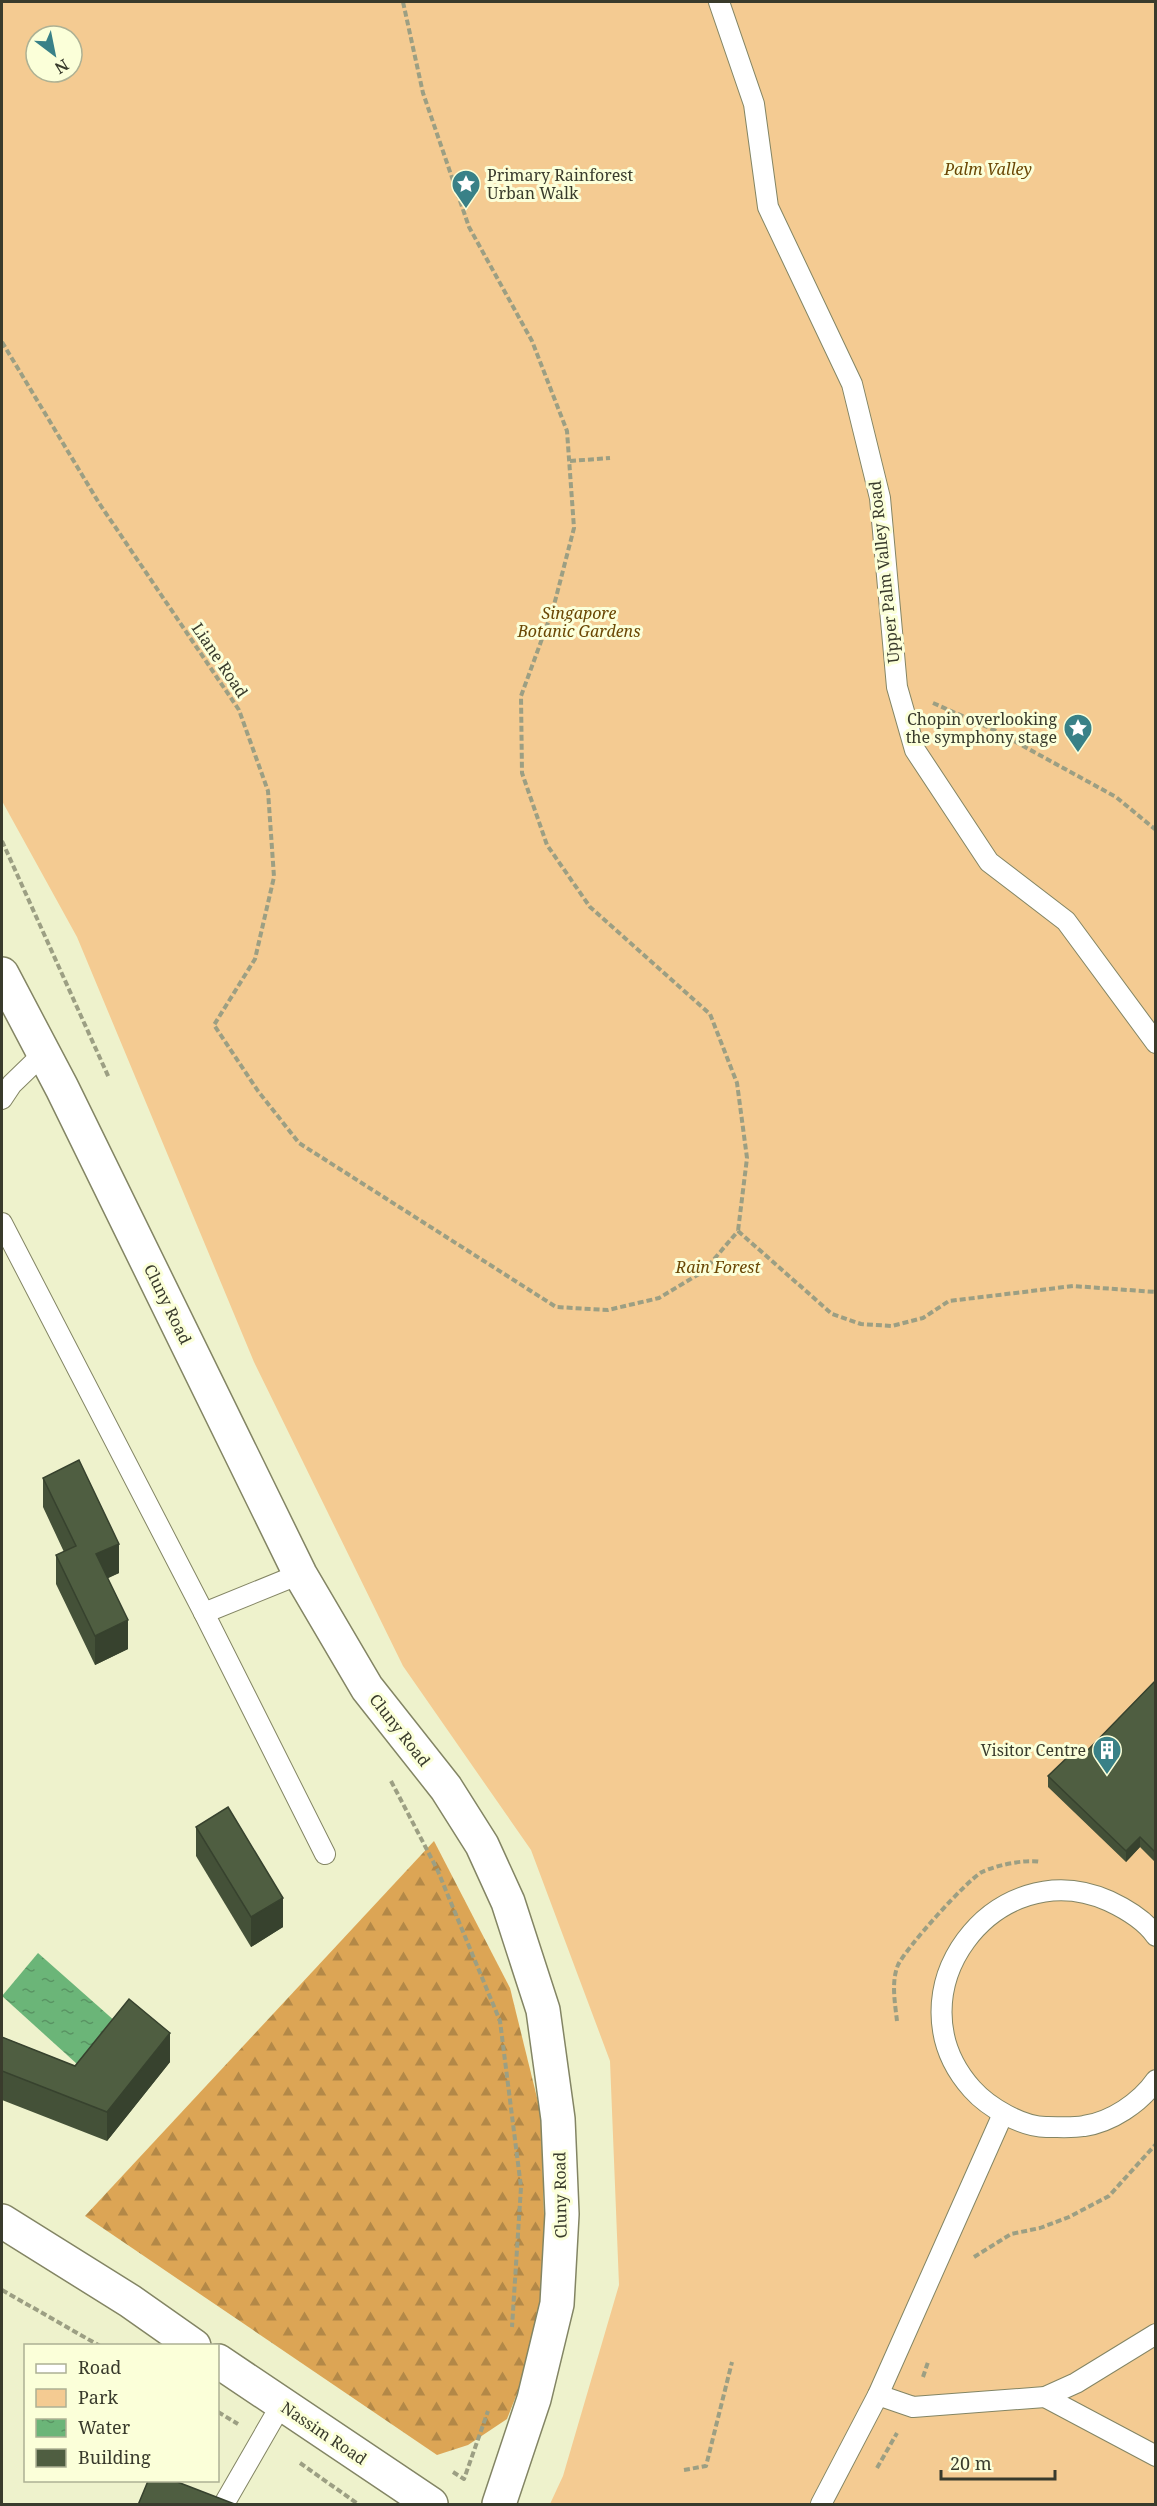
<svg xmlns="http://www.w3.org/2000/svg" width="1157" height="2506" font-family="'Noto Serif',serif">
<defs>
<pattern id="forest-firs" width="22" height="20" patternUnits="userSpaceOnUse" patternTransform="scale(1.5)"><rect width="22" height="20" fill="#dca555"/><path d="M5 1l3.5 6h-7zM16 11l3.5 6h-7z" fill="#b38847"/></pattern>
<pattern id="water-ripples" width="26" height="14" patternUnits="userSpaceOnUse" patternTransform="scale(1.5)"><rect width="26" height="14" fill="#6bb578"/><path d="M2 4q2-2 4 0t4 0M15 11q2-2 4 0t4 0" fill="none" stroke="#599463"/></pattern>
</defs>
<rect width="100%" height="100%" fill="#eef2cc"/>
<path fill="url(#forest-firs)" d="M434,1841L510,1988L541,2114L547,2317L507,2419L468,2445L437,2455L85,2216Z"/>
<path fill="#f4cb92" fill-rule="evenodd" d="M2,2H1155V2504H550L563,2476L619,2285L610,2061L531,1850L403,1666L254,1362L77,937L2,801ZM36,36H72V72H36Z"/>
<path fill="url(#water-ripples)" d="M38,1953L116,2022L77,2064L2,1996Z"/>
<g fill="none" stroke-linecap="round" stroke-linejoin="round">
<g stroke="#838564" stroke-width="22">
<g id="lane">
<path d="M719,2L754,104L768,207L852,384L880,498L897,687L915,750L989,862L1066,921L1156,1043"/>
<path d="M2,1099L12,1084L43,1054"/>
<path d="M2,1223L204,1613L325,1854"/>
<path d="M204,1613L300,1574"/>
<path d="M1156,1936C1145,1920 1126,1909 1109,1901C995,1850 887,1994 972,2089C988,2107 1023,2128 1048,2127C1060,2127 1073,2128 1084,2126C1111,2122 1140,2103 1156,2080"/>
<path d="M878,2395L913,2407L1045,2397L1076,2383L1156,2334"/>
<path d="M1045,2397L1156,2456"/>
<path d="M224,2504L281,2405"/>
<path d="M821,2504L878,2395L1003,2114"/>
</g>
</g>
<g stroke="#838564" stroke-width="36">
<g id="street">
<path d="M2,2221L130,2301L194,2346"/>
<path d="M218,2361L431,2504"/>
</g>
</g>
<g stroke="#838564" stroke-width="36">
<path id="secondary" d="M2,974L62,1088L300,1574L367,1688L446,1788L482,1845L508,1902L543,2010L558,2119L562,2214L557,2304L534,2399L499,2504"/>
</g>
<g stroke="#9c9f83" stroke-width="4" stroke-dasharray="6 3" stroke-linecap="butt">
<path d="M403,2L423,93L469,227L532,341L567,431L574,528L553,609L521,696L522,773L547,845L590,907L710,1014L737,1083L747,1158L738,1231"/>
<path d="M2,342L99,503L239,710L268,791L274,877L255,959L214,1025L258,1091L299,1143L556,1307L608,1310L659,1298L704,1271L738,1231"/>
<path d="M570,461L610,458"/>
<path d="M933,703L994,730L1116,797L1156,830"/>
<path d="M2,841L109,1078"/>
<path d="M738,1231L832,1314L861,1324L892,1326L923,1318L949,1301L1073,1286L1156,1292"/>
<path d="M391,1781L437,1869L500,2021L521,2187L512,2327"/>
<path d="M897,2021C895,2003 891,1982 898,1965C906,1948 966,1881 982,1872C997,1865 1025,1859 1041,1862"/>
<path d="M974,2257L1011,2234L1040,2228L1069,2217L1109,2196L1156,2144"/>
<path d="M2,2290L100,2346"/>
<path d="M923,2377L928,2362"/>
<path d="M218,2412L238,2424"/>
<path d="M300,2463L358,2504"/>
<path d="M877,2468L897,2433"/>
<path d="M684,2470L706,2466L732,2362"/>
<path d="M453,2472L464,2479L488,2411"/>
</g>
<use href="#lane" stroke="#fff" stroke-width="20"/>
<use href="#street" stroke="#fff" stroke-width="33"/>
<use href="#secondary" stroke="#fff" stroke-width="33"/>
</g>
<g fill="#445138">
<path d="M43,1478L119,1573L107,1578L128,1649L95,1665L56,1584V1555L64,1552L43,1507Z"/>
<path d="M1155,1681V1862L1140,1847L1126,1862L1048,1787V1776L1082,1756Z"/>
<path d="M196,1827L283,1927L251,1947L196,1856Z"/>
<path d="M2,2037L75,2066L170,2062L107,2141L2,2100Z"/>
</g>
<g fill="#37422e">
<path d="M119,1544V1573L96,1584V1554Z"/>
<path d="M128,1620V1649L95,1665V1636Z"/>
<path d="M1140,1837V1847L1126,1862V1851Z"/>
<path d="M283,1898V1927L251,1947V1917Z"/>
<path d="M170,2033V2062L107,2141V2112Z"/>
</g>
<g fill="#4f5e41" stroke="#37422e" stroke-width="1.5">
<path d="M79,1460L119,1544L96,1554L128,1620L95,1636L56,1555L76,1546L43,1478Z"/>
<path d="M1155,1681V1852L1140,1837L1126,1851L1048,1776L1075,1750L1082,1756Z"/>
<path d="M228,1807L283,1898L251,1917L196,1827Z"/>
<path d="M129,1999L170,2033L107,2112L2,2071V2037L75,2066Z"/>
<path d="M148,2481H175L237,2505H138Z"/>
</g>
<defs>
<g id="sight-pin" transform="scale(1.5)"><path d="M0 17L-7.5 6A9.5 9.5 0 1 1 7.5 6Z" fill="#398187" stroke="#fbffd9"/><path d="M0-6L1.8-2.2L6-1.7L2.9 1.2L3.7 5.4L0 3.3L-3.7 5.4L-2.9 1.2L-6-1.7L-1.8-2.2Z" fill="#fff"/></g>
<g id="building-pin" transform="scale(1.5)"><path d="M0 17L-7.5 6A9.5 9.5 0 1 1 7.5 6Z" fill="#398187" stroke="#fbffd9"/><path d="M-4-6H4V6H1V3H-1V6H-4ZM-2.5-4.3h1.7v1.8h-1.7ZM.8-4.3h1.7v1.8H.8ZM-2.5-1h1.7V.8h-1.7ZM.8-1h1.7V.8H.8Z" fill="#fff"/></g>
</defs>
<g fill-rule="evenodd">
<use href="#sight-pin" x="466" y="184"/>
<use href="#sight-pin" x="1078" y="728"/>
<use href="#building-pin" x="1107" y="1750"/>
</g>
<g text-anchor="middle" stroke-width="6" stroke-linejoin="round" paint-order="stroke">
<g font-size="16" font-style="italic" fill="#6a4704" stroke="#fbffd9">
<text x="988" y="175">Palm Valley</text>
<text x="579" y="619">Singapore<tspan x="579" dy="18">Botanic Gardens</tspan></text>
<text x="718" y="1273">Rain Forest</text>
</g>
<g font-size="16" fill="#393b2c" stroke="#fbffd9" text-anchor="end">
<text x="487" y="181" text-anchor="start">Primary Rainforest<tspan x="487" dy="18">Urban Walk</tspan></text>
<text x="1057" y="725">Chopin overlooking<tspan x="1057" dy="18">the symphony stage</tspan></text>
<text x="1086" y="1756">Visitor Centre</text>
</g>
<g font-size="16" fill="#393b2c" stroke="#fbffd9">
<text transform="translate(884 572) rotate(-96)" y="6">Upper Palm Valley Road</text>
<text transform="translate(220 660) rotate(56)" y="6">Liane Road</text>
<text transform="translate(168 1304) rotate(64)" y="6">Cluny Road</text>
<text transform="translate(400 1730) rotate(52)" y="6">Cluny Road</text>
<text transform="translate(560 2195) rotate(-91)" y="6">Cluny Road</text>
<text transform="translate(324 2433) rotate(34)" y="6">Nassim Road</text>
</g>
</g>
<rect width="1157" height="2506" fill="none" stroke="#393b2c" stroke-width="6"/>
<rect x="24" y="2344" width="195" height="138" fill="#fbffd9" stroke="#adb194" stroke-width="1.5"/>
<rect x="36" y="2364" width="30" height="9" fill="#ffffff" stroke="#adb194" stroke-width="1.5"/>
<text x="78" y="2374" font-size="18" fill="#393b2c">Road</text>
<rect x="36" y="2389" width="30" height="18" fill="#f4cb92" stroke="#adb194" stroke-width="1.5"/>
<text x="78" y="2404" font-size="18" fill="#393b2c">Park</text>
<rect x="36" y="2419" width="30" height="18" fill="url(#water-ripples)" stroke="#adb194" stroke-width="1.5"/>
<text x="78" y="2434" font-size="18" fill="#393b2c">Water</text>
<rect x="36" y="2449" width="30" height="18" fill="#4f5e41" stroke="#adb194" stroke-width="1.5"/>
<text x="78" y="2464" font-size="18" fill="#393b2c">Building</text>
<g transform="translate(54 54) rotate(148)"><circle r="28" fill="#fbffd9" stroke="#adb194" stroke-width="1.5"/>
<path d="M0-4.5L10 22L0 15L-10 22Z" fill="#398187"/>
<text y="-9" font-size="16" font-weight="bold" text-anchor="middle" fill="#393b2c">N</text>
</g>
<path d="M941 2470v9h114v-9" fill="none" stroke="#393b2c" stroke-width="3"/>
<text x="950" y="2470" font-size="18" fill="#393b2c" stroke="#fbffd9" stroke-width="4.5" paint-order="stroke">20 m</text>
</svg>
